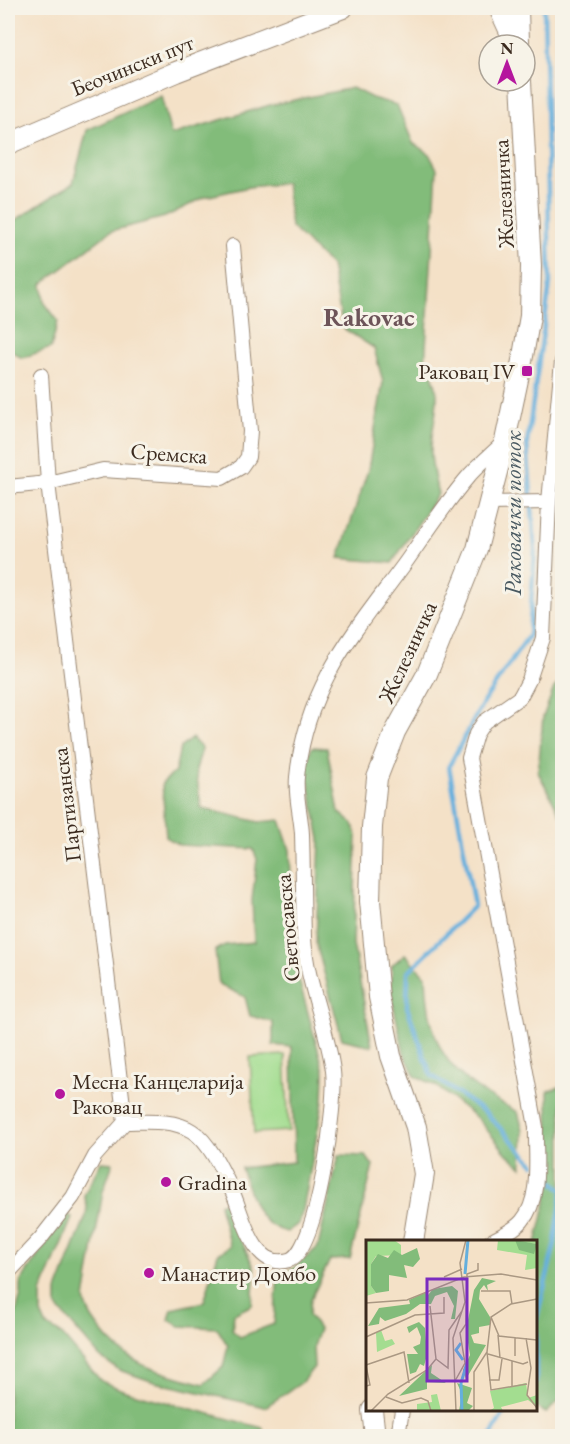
<svg xmlns="http://www.w3.org/2000/svg" width="570" height="1444" font-family="'EB Garamond',serif">
<rect width="100%" height="100%" fill="#f7f3e8"/>
<filter id="ink" filterUnits="userSpaceOnUse"><feTurbulence type="fractalNoise" baseFrequency=".0167" numOctaves="2"/><feDisplacementMap in="SourceGraphic" scale="12" xChannelSelector="R" yChannelSelector="G"/><feConvolveMatrix kernelMatrix="1 2 1 2 8 2 1 2 1" color-interpolation-filters="sRGB"/></filter>
<filter id="wash" filterUnits="userSpaceOnUse"><feTurbulence type="fractalNoise" baseFrequency=".008" numOctaves="4" result="noise"/><feDisplacementMap in="SourceGraphic" scale="24" xChannelSelector="R" yChannelSelector="G"/><feGaussianBlur stdDeviation="1.35" result="paint"/><feColorMatrix in="noise" values="0 0 0 0 0 0 0 0 0 0 0 0 0 0 0 0 0 1.4 0 .05"/><feComposite in="paint" operator="in"/></filter>
<g filter="url(#wash)">
<rect width="100%" height="100%" fill="#f4e1c7"/>
<path fill="#a3dd90" stroke="#6f8457" stroke-width="1.5" d="M285,1055L289,1131L254,1133L250,1057Z"/>
<g fill="#82bc7a" stroke="#5e734c" stroke-width="1.5">
<path d="M352,88L372,98L397,105L413,143L429,154L437,169L425,364C448,393 431,418 431,451C431,465 435,480 438,494L392,563L339,558L368,470L383,382L374,348L343,328L331,266L291,227L286,183L249,187L205,197L165,217L111,231L42,284L44,302L58,321L51,348L22,358L8,349V225L73,183L87,130L161,96L171,135L270,105Z"/>
<path d="M562,680V818L538,772L543,717L554,688Z"/>
<path d="M192,738L202,749L196,769L201,808L259,822L280,820L290,850L294,962L324,1071L323,1101L303,1210L298,1224L287,1232C254,1224 252,1197 241,1168L294,1162L292,1047L273,1045V1022L250,1016L245,997L219,984L215,951L225,945L254,942L252,900L257,859L253,849L179,845L166,837L162,783L175,772L180,748Z"/>
<path d="M312,747L327,748L339,812L353,824L357,836L353,944L372,1046L342,1039L316,943L320,839L305,763Z"/>
<path d="M405,954L426,977C429,1053 451,1078 518,1112L523,1130L522,1167L507,1154L478,1119L436,1086L415,1076L404,1053L391,994L392,965Z"/>
<path d="M562,1086V1392L561,1399L546,1413L536,1407V1243L546,1203L549,1167L548,1091Z"/>
<path d="M339,1155L366,1156L373,1166L350,1259L330,1260L311,1299L309,1315L319,1329L313,1346L314,1367L301,1383L265,1407L154,1382L119,1370L100,1357L57,1307V1291L86,1216L87,1206L84,1195L101,1162L113,1163L103,1191L85,1299C87,1312 92,1318 99,1328C128,1367 160,1372 204,1384L223,1367L228,1346L217,1328L179,1326L169,1320L172,1309L204,1302L218,1254L230,1246L219,1204L228,1200L236,1230L255,1269L252,1305L234,1314L232,1330L240,1337L274,1324L278,1277L294,1268L318,1247Z"/>
<path d="M67,1213L72,1218L41,1293V1314L46,1325L61,1334L101,1381L125,1391L263,1428L265,1436H8V1325L15,1316L21,1295V1281Z"/>
</g>
<g fill="none" stroke-linecap="round" stroke-linejoin="round">
<g stroke="#64afdd" stroke-width="4.5">
<path d="M534,1164L486,1113L431,1075L407,1007L408,972L474,906L449,766L484,701L529,635L535,548L527,443L550,284L544,8"/>
<path d="M540,1170L562,1190"/>
<path d="M536,1382V1321L555,1243L562,1195"/>
<path d="M491,1436L505,1410"/>
</g>
</g>
</g>
<g filter="url(#ink)">
<g fill="none" stroke-linecap="round" stroke-linejoin="round">
<g stroke="#988672" stroke-width="16">
<g id="street">
<path d="M41,375L48,483L125,1122"/>
<path d="M8,487L48,483L103,470L222,478L241,467L248,457L250,431L233,246"/>
<path d="M489,503L549,502"/>
<path d="M125,1122C147,1122 173,1119 192,1131C210,1142 224,1174 233,1193C243,1215 253,1271 289,1260C318,1252 337,1100 333,1071C327,1025 306,983 304,937C303,902 303,868 302,834C301,815 295,796 297,777C306,687 352,635 403,566C424,537 444,505 467,478C478,465 492,454 504,442"/>
<path d="M490,1242C500,1236 515,1230 522,1221C542,1198 535,1155 536,1127L469,758L476,734L484,722L520,697L529,680L543,638L549,502L562,361"/>
<path d="M8,1273L41,1238L73,1197L95,1156L125,1122"/>
<path d="M398,1436L402,1410"/>
</g>
</g>
<g stroke="#988672" stroke-width="22">
<g id="secondary">
<path d="M499,8L516,45"/>
<path d="M518,8L519,41"/>
<path d="M8,144L176,72L343,8"/>
<path d="M413,1242L424,1174L416,1127L391,1056L379,997L370,901L372,827L377,778L395,732L427,674L477,549L505,441L523,356L530,316L531,266L521,81"/>
<path d="M372,1410L375,1436"/>
</g>
</g>
<use href="#street" stroke="#fff" stroke-width="14"/>
<use href="#secondary" stroke="#fff" stroke-width="20"/>
</g>
</g>
<g fill="#b5179e" stroke="#f7f3e8" stroke-width="2">
<rect x="521" y="365" width="12" height="12" rx="3"/>
<circle cx="60" cy="1094" r="6"/>
<circle cx="166" cy="1182" r="6"/>
<circle cx="149" cy="1273" r="6"/>
</g>
<g text-anchor="middle" stroke-width="6" stroke-linejoin="round" paint-order="stroke">
<g font-size="22" fill="#3b2a1e" stroke="#f7f3e8">
<text transform="translate(132 65) rotate(-22)" y="8">Беочински пут</text>
<text transform="translate(503 194) rotate(-93)" y="8">Железничка</text>
<text transform="translate(169 453) rotate(4)" y="8">Сремска</text>
<text transform="translate(407 652) rotate(-65)" y="8">Железничка</text>
<text transform="translate(66 805) rotate(-97)" y="8">Партизанска</text>
<text transform="translate(287 928) rotate(-95)" y="8">Светосавска</text>
</g>
<g font-size="22" fill="#3b2a1e" stroke="#f7f3e8" text-anchor="start">
<text x="515" y="379" text-anchor="end">Раковац IV</text>
<text x="72" y="1089">Месна Канцеларија<tspan x="72" dy="25">Раковац</tspan></text>
<text x="178" y="1190">Gradina</text>
<text x="161" y="1281">Манастир Домбо</text>
</g>
<g font-size="24" font-style="italic" fill="#495961" stroke="#f7f3e8">
<text transform="translate(513 513) rotate(-90)" y="8">Раковачки поток</text>
</g>
<g font-size="26" font-weight="bold" fill="#6d5459" stroke="#f7f3e8">
<text x="369" y="326">Rakovac</text>
</g>
</g>
<g transform="translate(366 1240)">
<rect width="171" height="171" fill="#f4e1c7"/>
<path d="M0,0H28L35,5V15L10,16L5,24V46L10,53L0,56ZM132,0H171V4L149,1L171,8V28L159,30L161,15L131,10ZM15,90L19,101L26,99L29,104L11,112L10,93ZM160,143L162,158L171,155V167L162,160L135,167L137,171H123L128,168L124,151ZM71,154L75,171H51V164L66,162L65,155Z" fill="#a3dd90"/>
<path d="M149,0L171,4L168,14L153,10ZM51,8L54,19L47,27L38,25L41,38L23,35V51L10,53L5,46V24L12,14L22,18L28,10L36,15ZM116,38L130,41L121,45L122,51L118,45L114,50L113,59L124,77V85L113,87V93L105,95L108,103L120,105L100,139L97,130L104,115L100,90L108,50ZM86,46L92,51L89,79H85L88,66L81,52L69,56L65,64H54L40,74L19,81L14,77L13,84L2,86L13,68L44,64L43,60L60,52L62,55L67,49ZM53,82L59,88L61,115L58,126L54,124L50,132L44,134L41,114H52L47,107L54,104L55,97L51,87L43,93L41,87ZM66,125L65,133L80,143L61,142V149L33,156ZM91,143L106,148L101,163L107,166L102,171H93L96,154Z" fill="#82bc7a"/>
<path fill="none" stroke="#64afdd" stroke-width="3" d="M99,34L102,0M95,103L90,110L97,120M96,171L95,143L101,123"/>
<path fill="none" stroke="#aa9883" stroke-width="1.5" d="M78,37L96,29M115,51H144L146,64M171,59L145,64L125,77L133,96L171,100M0,63L41,60L98,37L135,34L171,40M64,66L70,119M132,95L134,118M0,97L49,75L78,73V57M149,97V116M160,98L165,128L161,155L171,168M121,112L125,150L161,144M122,114L157,124L162,122M70,119L82,128L83,90L96,71M0,125L38,112L43,143M0,126L4,145L0,146M123,140H133L136,119M89,141L99,123L94,93L100,84L101,34L112,30V23M146,146V121M20,157L36,163L55,158L62,161L65,171M5,171L22,154L61,130L70,119M90,171L87,98L99,62L94,23L100,0M108,171V132L121,112L125,77"/>
<path fill="#7b2cbf" fill-opacity="0.15" stroke="#7b2cbf" stroke-width="3" d="M61,39H101V141H61Z"/>
<rect width="171" height="171" fill="none" stroke="#3b2a1e" stroke-width="3"/>
</g>
<rect width="570" height="1444" fill="none" stroke="#f7f3e8" stroke-width="30"/>
<g transform="translate(507 63)"><circle r="28" fill="#f7f3e8" stroke="#aca397" stroke-width="1.5"/>
<path d="M0-4.5L10 22L0 15L-10 22Z" fill="#b5179e"/>
<text y="-9" font-size="16" font-weight="bold" text-anchor="middle" fill="#3b2a1e">N</text>
</g>
</svg>
